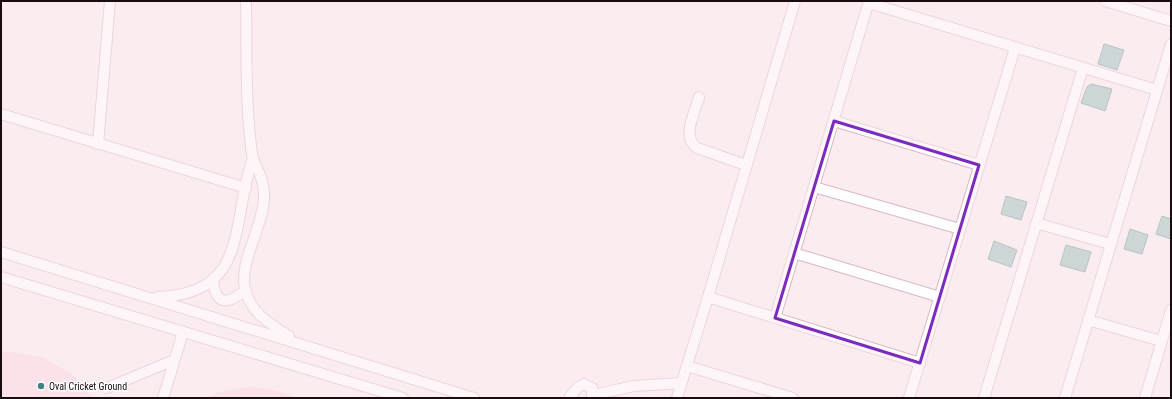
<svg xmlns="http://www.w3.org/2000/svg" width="1172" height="399" font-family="'Roboto Condensed',sans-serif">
<rect width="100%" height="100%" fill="#fbecf0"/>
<g fill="#fad6e1">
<path d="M8,351L42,357L72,374L92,398H1V352Z"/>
<path d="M252,386L286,393L295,398H206L218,392Z"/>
</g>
<g fill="#94bcbb" stroke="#698f8f">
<path d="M1104,44L1124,50L1117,70L1098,64Z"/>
<path d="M1091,84L1112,89L1105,111L1081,103L1087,87Z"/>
<path d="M1006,196L1027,202L1021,220L1001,214Z"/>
<path d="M1162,216L1171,219V239L1156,234Z"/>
<path d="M1130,229L1148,235L1142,254L1124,249Z"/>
<path d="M994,241L1017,250L1011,267L988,259Z"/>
<path d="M1066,245L1091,252L1085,272L1060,265Z"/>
</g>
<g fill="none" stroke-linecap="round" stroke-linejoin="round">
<g stroke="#dbb8c3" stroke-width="12">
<g id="minor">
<path d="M246,1C247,46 245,92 250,137C251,144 251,152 253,158C258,172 265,182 264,198C263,228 239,261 245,289C251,313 270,324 289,336"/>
<path d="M1105,1L1171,21"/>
<path d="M869,3L1157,90"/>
<path d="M699,97C695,113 681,137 697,148L746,165"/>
<path d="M1,114L246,188"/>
<path d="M834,121L979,165"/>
<path d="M98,144L110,1"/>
<path d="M814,187L960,229"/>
<path d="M1036,223L1110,244"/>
<path d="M1,252L474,398"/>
<path d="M794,253L940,297"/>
<path d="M1,277L403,398"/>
<path d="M213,280C216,307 228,304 246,290"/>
<path d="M157,297C251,295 230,221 253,158"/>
<path d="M708,297L920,363"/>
<path d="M775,318L869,1"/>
<path d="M1088,320L1161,341"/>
<path d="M687,366L793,398"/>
<path d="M107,388L174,360"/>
<path d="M163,398L183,332"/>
<path d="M569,398L578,387L584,384L592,388V398"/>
<path d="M594,398L593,395L634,386L681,383"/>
<path d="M677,398L708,297L795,1"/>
<path d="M909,398L1015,48"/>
<path d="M984,398L1083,68"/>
<path d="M1065,398L1171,44"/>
<path d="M1145,398L1171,310"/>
</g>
</g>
<use href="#minor" stroke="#fff" stroke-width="10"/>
</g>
<path d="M0 0H1172V399H0ZM834,121L979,165L920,363L775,318Z" fill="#fbecf0" fill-opacity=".55" fill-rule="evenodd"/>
<path fill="none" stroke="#7b2cbf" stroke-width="3" stroke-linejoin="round" d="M834,121L979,165L920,363L775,318Z"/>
<circle fill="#3e8685" stroke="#fefefe" stroke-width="1.5" cx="41" cy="386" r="4"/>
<g text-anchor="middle" stroke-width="3" stroke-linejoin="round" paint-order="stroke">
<g font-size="10" fill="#180c10" stroke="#fefefe" text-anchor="start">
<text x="49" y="390">Oval Cricket Ground</text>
</g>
</g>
<rect width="1172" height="399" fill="none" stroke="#180c10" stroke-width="4"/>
</svg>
